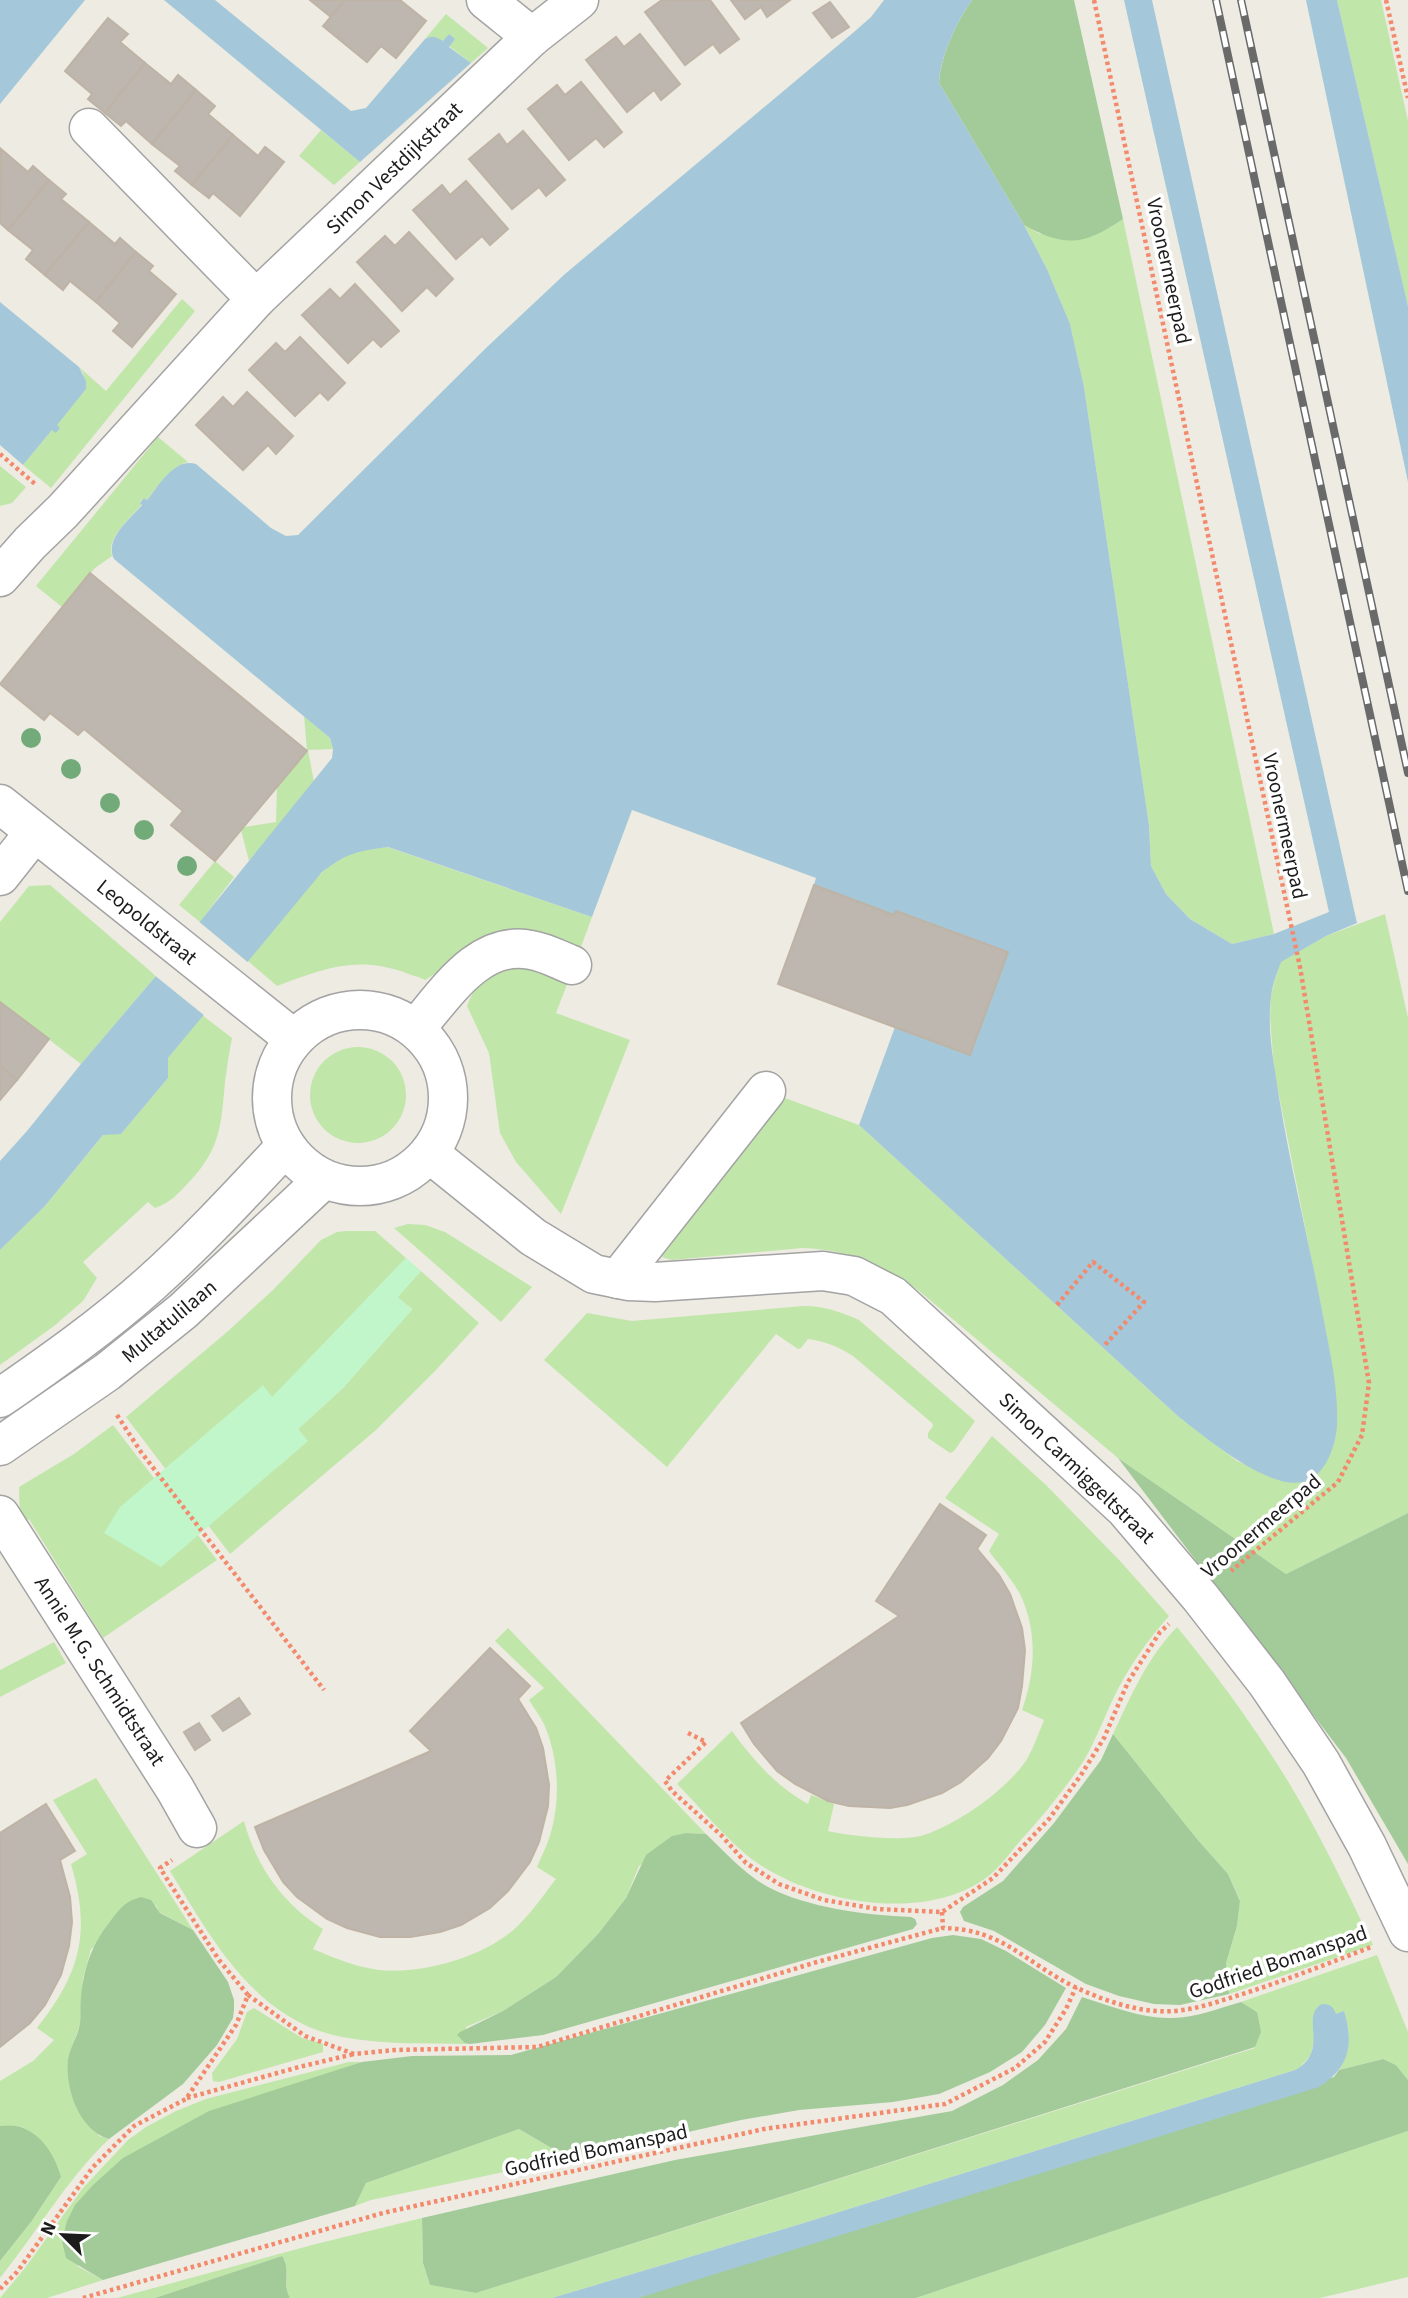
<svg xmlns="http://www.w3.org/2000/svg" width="1408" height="2298" font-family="'Source Sans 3',sans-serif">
<rect width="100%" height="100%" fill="#edebe2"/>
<g fill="#c1e6aa">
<path d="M1337,0H1381L1408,121V306Z"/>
<path d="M446,14L488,48L471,63L449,46V34L443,42L429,37L425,39Z"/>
<path d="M321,130L360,162L334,185L299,156Z"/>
<path d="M1123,219L1274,934L1232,944L1190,919L1166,894L1151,866L1149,825L1084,387L1070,324L1047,269L1024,225L1040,234L1109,228Z"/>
<path d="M182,299L195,311L51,488L23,465L52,430L60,428L56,425L86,389L83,373L79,367L106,391Z"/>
<path d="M158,437L188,462C170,467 158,486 147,500L144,498L140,502L142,504C131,518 106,537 112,556L95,568L62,607L36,586Z"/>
<path d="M0,466L26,487L12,503L0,506Z"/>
<path d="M304,716L330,738L333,749L308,750L314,782L249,861L241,830L244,827L276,822L277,787L307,750Z"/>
<path d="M387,847L592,917L578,955L450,964L425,980C418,976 413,976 406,973C356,955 323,969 277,986L248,961C272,932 313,872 344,856C357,849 373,849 387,847Z"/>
<path d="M215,861L234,877L200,922L179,905Z"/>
<path d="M50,885L156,976L81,1064L0,1002V922L29,886Z"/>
<path d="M1385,914L1408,1018V1513L1286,1574L1118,1458L918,1290C878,1264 851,1250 802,1248L672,1260L662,1257L666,1247L782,1097L859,1125L1180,1418L1237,1461L1288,1482L1337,1426L1328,1343L1274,1070L1270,1016L1271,995L1280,962L1326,936Z"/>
<path d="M510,965L530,969L568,982L556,1013L630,1040L561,1214L516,1162L500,1133L489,1053L467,1006C477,981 485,974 510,965Z"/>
<path d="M202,1015L232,1038C229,1053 227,1067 225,1082C221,1124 221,1149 189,1182C177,1195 171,1202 155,1208L148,1202L83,1262L97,1278L83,1301L54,1326L0,1365V1250L45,1206L104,1134H121L168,1078V1058Z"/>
<circle cx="358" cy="1095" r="48"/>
<path d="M408,1224L425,1225L445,1232L532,1287L501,1322L394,1228Z"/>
<path d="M346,1231H375L406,1258L272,1398L263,1386L269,1455L279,1466L307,1441L298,1429L343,1388L412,1309L397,1297L421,1271L479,1323L435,1371L376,1430L230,1554L126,1417L227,1332L273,1290L321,1240L337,1232Z"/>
<path d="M803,1306C824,1306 841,1312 859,1320L975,1421L954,1451L950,1453L928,1438V1433L933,1426L932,1423L853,1356C839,1347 825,1341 808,1339L801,1348L798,1349L776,1334L667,1467L544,1360L587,1313L632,1321Z"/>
<path d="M113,1425L217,1560L103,1638L29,1519L24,1523L20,1520L19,1487L74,1454Z"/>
<path d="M992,1436L1046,1485L1121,1562L1169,1616C1146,1642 1128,1668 1113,1699C1103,1720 1095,1742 1083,1762C1064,1790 1043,1816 1020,1841C1009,1854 998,1870 983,1880C922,1922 814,1903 756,1862C730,1844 700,1807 677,1784L732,1731C753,1760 776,1786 808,1804L811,1795L834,1804L828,1831C850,1836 903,1842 924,1835C958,1824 1008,1789 1027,1759C1034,1747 1039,1732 1044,1720L1022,1710C1035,1673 1038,1634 1021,1596C1013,1580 999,1565 989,1551L999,1534L945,1498Z"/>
<path d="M1177,1627C1211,1668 1243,1711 1272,1756C1311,1815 1342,1881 1373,1945L1229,1994L1226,1963L1237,1926L1240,1900L1228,1874L1197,1839L1113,1734C1131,1696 1147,1658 1177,1627Z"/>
<path d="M508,1628L706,1834L686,1833L639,1866L626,1898L598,1934L556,1977L503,2011L466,2027L465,2043L470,2044C427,2043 384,2045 342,2037C255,2020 212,1939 170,1871L244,1821C256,1866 283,1904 323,1929L313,1949C334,1958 356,1967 379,1970C422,1974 477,1959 511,1932C528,1918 542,1897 556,1879L537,1867C542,1855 548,1844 551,1832C561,1798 558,1756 544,1724C540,1716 534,1708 529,1700L544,1688L495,1641Z"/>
<path d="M54,1642L66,1663L0,1697V1670Z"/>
<path d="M96,1778L193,1930L159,1912L156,1905L91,1949L83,1978L80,2025L68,2057L99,2136L109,2139C66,2180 37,2232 0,2278V2261L31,2222L61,2177L22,2127L0,2126V2081L33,2061L54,2040L37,2028C81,1972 91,1932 71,1864L87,1854L53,1800Z"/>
<path d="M1377,1955L1408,2032V2080L1396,2065L1383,2059L1339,2070C1351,2050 1351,2031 1344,2012L1314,2041L1311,2055L1300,2067L1295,2070L807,2222L552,2298H290C281,2282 292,2272 282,2256L155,2298H117L316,2244L422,2218L423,2263L430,2285L476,2293L1255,2048L1257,2012L1241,2002Z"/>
<path d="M254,2008L302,2038L323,2044V2052L219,2082L213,2081L212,2073L237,2039L247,2012Z"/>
<path d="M349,2062H362L294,2085L77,2266L103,2280L47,2298H0L25,2268L83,2188L128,2140L146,2127L176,2111L206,2099Z"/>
<path d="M519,2129L555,2150L600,2152L371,2200L355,2206L366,2183Z"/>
<path d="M1408,2131V2277L1320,2298H916Z"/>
</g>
<g fill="#a2cb99">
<path d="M972,0H1074L1123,219C1085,245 1065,248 1024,225L939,83C940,57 957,21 972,0Z"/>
<path d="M1118,1458L1286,1574L1408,1513V1864L1346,1758Z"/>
<path d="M1113,1734L1197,1839L1228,1874L1240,1901L1237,1926L1226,1963L1229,1994L1180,2005L1154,2004L1119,1996L1086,1984L994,1931L964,1921L960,1912L963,1907L1003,1881L1054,1823L1101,1760Z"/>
<path d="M686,1833L706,1834C725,1852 744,1874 768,1887C808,1908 866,1915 911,1917L915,1919L917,1924L913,1929L543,2035L470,2044L465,2043L457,2035L460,2032L503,2011L556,1977L598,1934L626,1898L646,1855L672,1836Z"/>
<path d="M141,1897L151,1900L160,1913L193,1930L228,1982L234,2000V2010L233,2018L217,2045L183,2084L109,2139C79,2130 65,2089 68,2059C70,2047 78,2036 80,2024C81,2015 80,2006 81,1997C84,1968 91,1946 109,1923C120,1909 123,1902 141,1897Z"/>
<path d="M953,1935L981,1939L1006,1951L1066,1988L1045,2025L1022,2052L990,2072L939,2094L893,2102L799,2110L741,2120L600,2152L555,2150L519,2129L366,2183L355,2206L103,2280L66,2258L62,2241L67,2221L75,2205L93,2185L123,2158L209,2111L362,2062L412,2056L511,2055L932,1938Z"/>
<path d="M1082,1997C1111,2006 1142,2019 1172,2018C1196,2018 1219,2008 1241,2002L1257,2012L1261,2032L1255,2047L476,2293L430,2285L423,2263L422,2218L675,2160L952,2111L1003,2085L1038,2060L1066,2029Z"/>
<path d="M1383,2059L1396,2065L1408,2080V2131L916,2298H601L1334,2077L1339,2070Z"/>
<path d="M0,2126C7,2126 17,2125 23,2128C44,2137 55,2156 61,2177L31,2222L0,2261Z"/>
<path d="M282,2256C292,2271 281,2282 290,2298H155Z"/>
</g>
<path fill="#c0f6ca" d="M406,1258L421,1271L398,1297L412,1310L343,1388L298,1429L308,1441L161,1567L104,1533L120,1507L263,1385L272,1397Z"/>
<g fill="#a4c8d9">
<path d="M0,0H85L0,104Z"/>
<path d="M164,0H215L351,111L366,108L425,39C432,35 436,37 443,41L449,34L455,39L449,47L471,63L360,162Z"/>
<path d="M884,0H972C957,21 940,57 939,83L1024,225L1047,269L1070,324L1084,387L1149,825L1151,866L1166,894L1190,919L1232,944L1274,934L1329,912L1124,0H1152L1357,923L1326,936L1281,962C1277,973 1272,986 1271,997C1268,1021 1271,1048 1275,1071C1286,1148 1305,1224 1320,1300C1327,1340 1339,1384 1337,1426C1336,1443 1327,1472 1309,1480C1274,1496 1207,1438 1180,1418L859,1125L895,1027L970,1055L896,911L894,915L814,885L816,878L632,810L592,917L388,847C357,851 347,853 322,872L168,1058V1078L121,1134L103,1135L45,1206L0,1250V1161L27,1131L81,1064L156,976L332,758L333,749L330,738L114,559C104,539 130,519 142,505L140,503L144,498L147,500C159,485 175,457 196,464L271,528L286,536L298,535L486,348L565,274L854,32L871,17Z"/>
<path d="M1306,0H1337L1408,306V482Z"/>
<path d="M0,302L79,367L86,381V389L57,425L60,428L56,433L52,430L23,465L0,445Z"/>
<path d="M1322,2004C1330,2004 1333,2006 1336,2014L1344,2011C1354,2042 1350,2068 1319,2087L638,2298H552L807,2222L1295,2070C1331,2051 1299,2016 1322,2004Z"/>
</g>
<path fill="#edebe2" d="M197,920L250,964L205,1016L153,974Z"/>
<g fill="#bdb7af" stroke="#beb3a5" stroke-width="2">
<path d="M310,0H345L331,17Z"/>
<path d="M345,0H400L426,21L396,58L381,46L367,62L323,26Z"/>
<path d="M662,0H710L739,39L720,53L713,44L685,65L645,12Z"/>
<path d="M731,0H790L767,17L761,7L745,19Z"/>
<path d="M830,2L849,27L832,38L813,13Z"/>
<path d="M108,18L128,34L120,42L145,63L105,113L88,99L92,94L65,71Z"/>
<path d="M640,34L680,84L661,100L654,90L627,112L586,60L616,37L624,47Z"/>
<path d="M145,63L171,84L178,75L196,90L152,144L126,121L121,126L105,113Z"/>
<path d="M581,82L622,132L604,147L596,138L569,160L528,109L557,85L565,95Z"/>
<path d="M196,90L215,106L208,114L233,135L192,185L175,171L180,166L152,144Z"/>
<path d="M523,131L565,180L546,196L539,187L512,209L469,159L499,134L507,145Z"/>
<path d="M233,135L258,156L265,147L284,162L240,216L213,193L209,198L192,185Z"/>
<path d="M1,149L28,172L33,166L49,180L8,230L0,223Z"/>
<path d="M49,180L66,194L61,199L89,222L45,275L26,259L33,250L8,230Z"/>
<path d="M466,181L508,229L490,245L482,236L456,259L413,210L442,185L450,195Z"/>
<path d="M89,222L115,244L120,238L136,252L96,302L70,281L63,290L45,275Z"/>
<path d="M409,232L453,279L436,296L427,287L402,311L357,262L385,236L395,246Z"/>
<path d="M136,252L153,266L149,271L176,294L132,347L113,331L120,323L96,302Z"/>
<path d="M355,284L399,331L381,347L373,339L348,363L302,315L330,289L340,299Z"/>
<path d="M300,337L345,383L328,400L320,392L295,416L249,370L276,343L285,352Z"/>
<path d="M247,392L293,436L276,454L268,445L243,470L196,425L223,397L233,407Z"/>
<path d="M90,573L307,751L215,861L171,825L183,811L84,729L78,735L50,713L44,720L0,684Z"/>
<path d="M814,885L894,915L896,911L1008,952L970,1055L778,984Z"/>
<path d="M0,1002L49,1039L17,1080L0,1066Z"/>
<path d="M0,1066L17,1080L0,1100Z"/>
<path d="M940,1504L986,1535L977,1549L999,1575L1010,1594L1022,1628L1025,1650L1022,1686L1018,1708L1001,1741L988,1758L961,1782L942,1793L907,1805L890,1808L849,1806L828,1801L795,1784L777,1771L754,1744L741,1723L899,1616L876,1601Z"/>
<path d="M490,1648L530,1686L518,1699L536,1728L543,1748L549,1785L548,1806L539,1842L530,1862L508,1891L490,1908L461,1925L440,1932L410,1937H380L347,1928L327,1919L297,1897L283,1882L264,1850L255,1827L431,1751L410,1731Z"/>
<path d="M239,1698L250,1714L223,1731L212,1716Z"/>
<path d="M199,1723L210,1740L195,1750L184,1732Z"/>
<path d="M46,1804L75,1851L60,1860L70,1897L72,1922L69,1946L61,1975L45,2005L30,2023L0,2047V1833Z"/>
</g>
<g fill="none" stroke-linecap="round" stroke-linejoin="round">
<g stroke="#a3a3a3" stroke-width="41">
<g id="minor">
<path d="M486,0L532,37"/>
<path d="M89,128L256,299"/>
<path d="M0,577L30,543L63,511L256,299L532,37L579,0"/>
<path d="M0,804L294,1039"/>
<path d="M0,876L34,833"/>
<circle cx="360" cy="1098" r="88"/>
<path d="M416,1028C445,995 479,939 531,950C545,952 559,960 572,965"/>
<path d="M429,1153L533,1237L594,1274L628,1281L655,1282L823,1271L854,1276L893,1296L1125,1509L1200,1597L1267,1683L1321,1763L1367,1846L1408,1932"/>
<path d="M618,1279L766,1091"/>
<path d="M0,1398C52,1362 103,1326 150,1284C198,1241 242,1193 286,1146"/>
<path d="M0,1446L107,1372L183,1311L324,1179"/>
<path d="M0,1515L175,1789L197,1828"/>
</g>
</g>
<g stroke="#f3896d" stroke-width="4.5" stroke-dasharray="3.5 3.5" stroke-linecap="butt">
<path d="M1094,0L1300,967L1369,1383L1362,1435L1338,1482L1231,1571"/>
<path d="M1386,0L1408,98"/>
<path d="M0,454L35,484"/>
<path d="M1057,1305L1093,1262L1144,1302L1103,1347"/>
<path d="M117,1415L141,1452L324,1690"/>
<path d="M688,1733L706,1742L665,1781L672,1791L721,1835L746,1863L779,1884L824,1900L877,1909L942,1912L993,1878L1049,1819L1081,1775L1104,1738L1128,1682L1160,1632L1169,1624"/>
<path d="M942,1912L943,1928C1004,1929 1026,1964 1077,1988C1101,1999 1131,2010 1158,2011C1185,2013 1211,2004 1236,1996C1282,1982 1326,1964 1371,1947"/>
<path d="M248,1995L305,2036L354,2054L395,2050L537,2047L817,1962L943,1928"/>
<path d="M187,2098L299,2067L354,2054"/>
<path d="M0,2289L17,2272L93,2167L134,2126L186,2099L236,2025L248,1995L219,1960L160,1868L172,1860"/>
<path d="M83,2298L383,2213L764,2129L945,2104L1015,2068L1045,2042L1066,2009L1076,1987"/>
</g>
<use href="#minor" stroke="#fff" stroke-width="38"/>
<g stroke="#6a6a6a" stroke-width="8">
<g id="rail">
<path d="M1216,0L1408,891"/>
<path d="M1241,0L1408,773"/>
</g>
</g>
<use href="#rail" stroke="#fff" stroke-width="5" stroke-dasharray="16" stroke-linecap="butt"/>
</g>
<g fill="#73aa79">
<circle cx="31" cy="738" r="10"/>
<circle cx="71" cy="769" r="10"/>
<circle cx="110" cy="803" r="10"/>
<circle cx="144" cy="830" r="10"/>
<circle cx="187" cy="866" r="10"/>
</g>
<g text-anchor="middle" stroke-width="7" stroke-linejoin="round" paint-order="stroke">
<g font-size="21" fill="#1c1c1c" stroke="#fff">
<text transform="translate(394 168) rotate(-44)" y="7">Simon Vestdijkstraat</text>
<text transform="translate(1169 271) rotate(78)" y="7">Vroonermeerpad</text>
<text transform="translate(1285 826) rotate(78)" y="7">Vroonermeerpad</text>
<text transform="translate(147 922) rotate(39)" y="7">Leopoldstraat</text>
<text transform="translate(169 1321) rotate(-40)" y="7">Multatulilaan</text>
<text transform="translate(1077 1468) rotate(44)" y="7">Simon Carmiggeltstraat</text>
<text transform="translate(1261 1526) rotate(-40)" y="7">Vroonermeerpad</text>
<text transform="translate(100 1671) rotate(57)" y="7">Annie M.G. Schmidtstraat</text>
<text transform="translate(1278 1962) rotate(-19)" y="7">Godfried Bomanspad</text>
<text transform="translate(596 2150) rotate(-12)" y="7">Godfried Bomanspad</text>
</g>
</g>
<g transform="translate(63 2235) rotate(294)" stroke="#ffffff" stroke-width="5" paint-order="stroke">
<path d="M0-5L12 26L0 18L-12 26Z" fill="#1c1c1c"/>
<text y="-10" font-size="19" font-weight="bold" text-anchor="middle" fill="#1c1c1c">N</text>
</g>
</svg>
